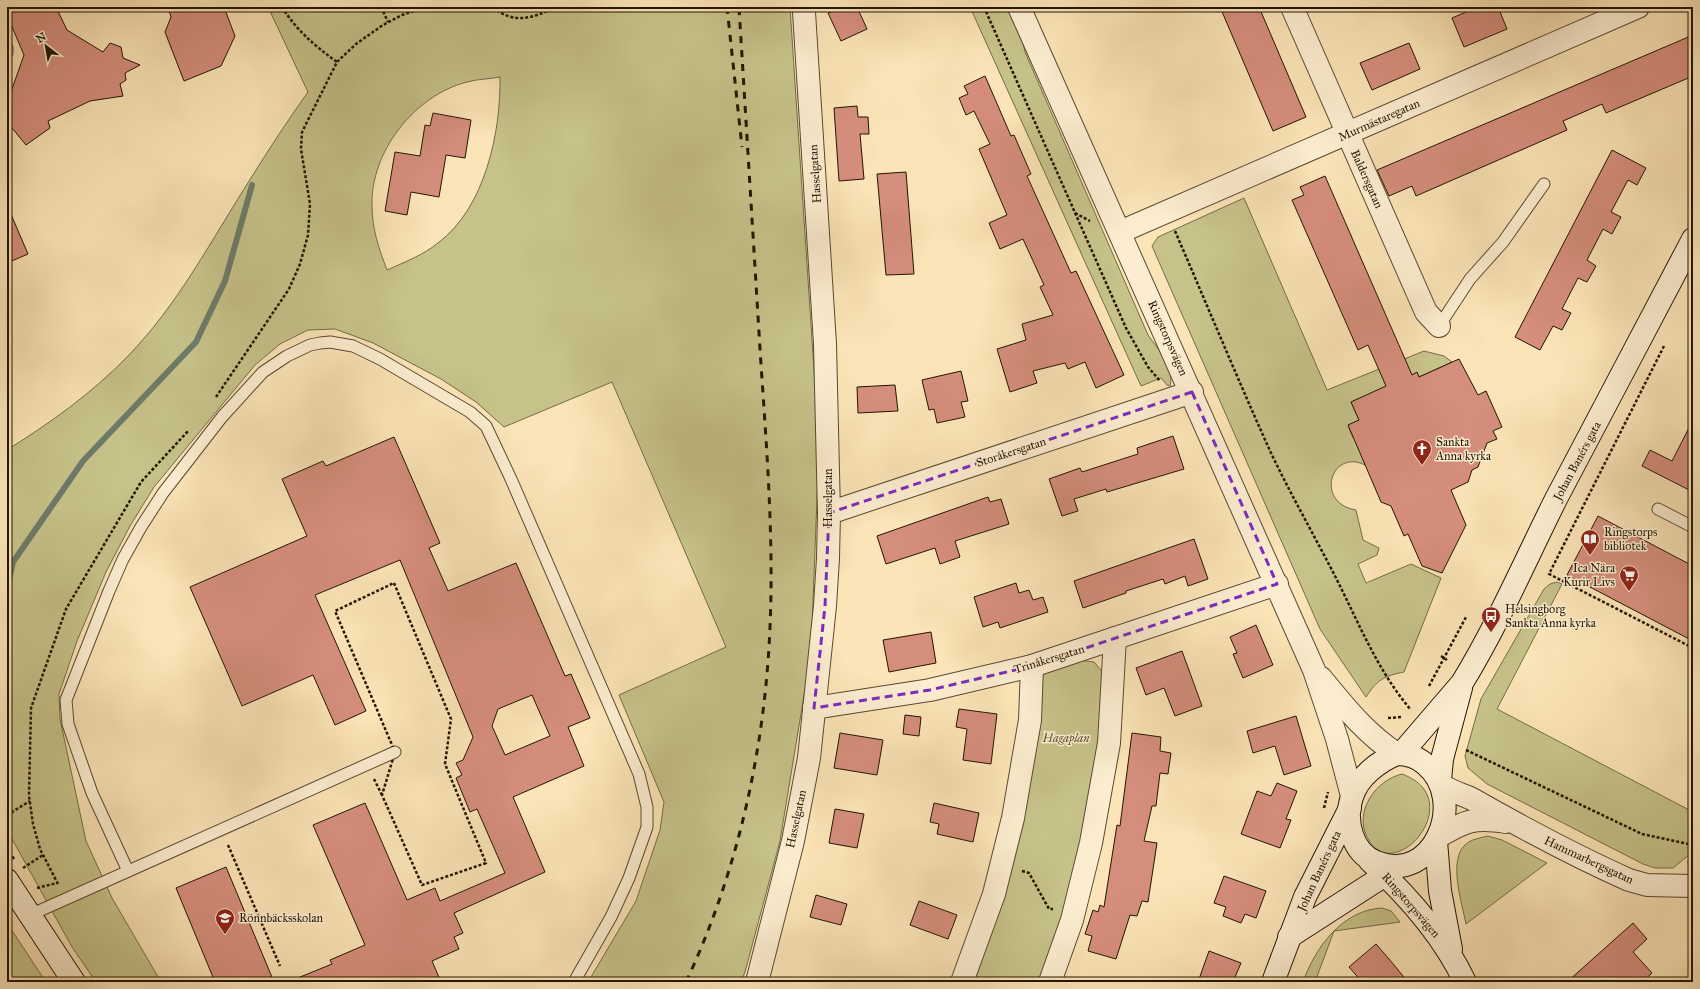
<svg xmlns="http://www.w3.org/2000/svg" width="1700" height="989" font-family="'IM FELL Great Primer',serif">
<rect width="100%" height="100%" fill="#fbe4b7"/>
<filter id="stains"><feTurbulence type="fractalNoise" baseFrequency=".005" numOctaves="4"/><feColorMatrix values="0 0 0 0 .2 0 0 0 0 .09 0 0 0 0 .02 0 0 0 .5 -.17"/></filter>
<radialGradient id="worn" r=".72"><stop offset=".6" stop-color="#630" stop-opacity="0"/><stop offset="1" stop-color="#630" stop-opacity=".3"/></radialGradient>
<g fill="#c6c289" stroke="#746c46" fill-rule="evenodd">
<path d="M268,7H790L819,446L811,653L780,841L745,972L741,982H588L636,901L660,830L664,802L619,695L726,647L612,382L504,427L476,402L441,379L373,343L335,329L308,330L280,344L255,365L154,487L130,526L106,572L77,641L59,694L60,719L86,841L112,898L161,982H96L72,947L7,830V450C50,423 91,394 127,357C178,305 212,239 251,178C269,149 288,120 308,92ZM500,77C501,132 485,208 438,243C423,255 405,262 387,270C379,249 372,229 372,206C370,152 415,95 467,82C478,79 489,79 500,77Z"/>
<path d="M970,7H1012L1020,30L1025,52L1148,335C1159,351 1175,366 1170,386L1167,385L1161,378L1141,386Z"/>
<path d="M1244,198L1327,390L1424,351L1444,356L1452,362L1419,377L1417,373L1351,402L1359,420L1348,426L1353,438L1364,433L1365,465C1331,448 1314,503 1356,510L1363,540L1379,548L1377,555L1358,564L1366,583L1411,564L1441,578L1404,672C1384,676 1377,680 1366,697L1320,629L1152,246L1158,237Z"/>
<path d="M1557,582L1562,584L1497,709L1693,812V848L1690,854L1673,868H1655L1643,864L1487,784L1468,768L1465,756L1481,699L1544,589L1550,584Z"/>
<path d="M1078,660L1094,662L1105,675L1101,737L1085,832L1044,982H971L1037,678L1048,670Z"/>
<path d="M1402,774C1471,799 1393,890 1367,837C1354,811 1376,780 1402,774Z"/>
<path d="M1488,836L1502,840L1547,863L1466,924C1462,903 1448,861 1465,845C1471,839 1480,838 1488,836Z"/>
<path d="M1382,908L1391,911L1400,922L1334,931L1315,982H1303C1315,948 1342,910 1382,908Z"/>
<path d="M7,923L46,982H7Z"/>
</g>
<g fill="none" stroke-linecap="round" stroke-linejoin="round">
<path stroke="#6d7b6a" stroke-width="6" d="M7,589L13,562L83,461L196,342L225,281L252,185"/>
</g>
<g fill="#d58e7c" stroke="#221502" fill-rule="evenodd">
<path d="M7,7H56L67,30L103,52L110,43L121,47L123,58L140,65L125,73L126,80L120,84L123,96L90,101L48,121L50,128L26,145L7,122V93L12,89L24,55L7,15Z"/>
<path d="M168,7H224L235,36L221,66L184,81L165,32L171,17Z"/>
<path d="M842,7H857L867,29L841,41L828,13Z"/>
<path d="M1220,7H1259L1306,117L1273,131Z"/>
<path d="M1478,7H1498L1507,29L1464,47L1452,18Z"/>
<path d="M1693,35V76L1606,113L1602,104L1563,121L1567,130L1416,196L1412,186L1389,196L1377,170Z"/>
<path d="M1409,43L1420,69L1372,90L1360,63Z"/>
<path d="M985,76L1011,136L1014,135L1031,174L1027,176L1071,273L1076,271L1124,375L1096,388L1085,362L1068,369L1065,363L1033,371L1037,383L1010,392L997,349L1026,340L1022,324L1053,315L1040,287L1044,285L1023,239L1000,249L989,223L1007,215L979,149L990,144L974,111L966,115L959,98L968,94L964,86Z"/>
<path d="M857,106L858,117H868L869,134H860L864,179L839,181L834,108Z"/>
<path d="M433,113L471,120L465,158L446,155L439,197L411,192L407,215L385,211L395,152L420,156L425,125L430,126Z"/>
<path d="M1612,150L1646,168L1637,185L1628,180L1611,212L1621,217L1612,234L1603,229L1587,260L1596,266L1587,282L1578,278L1562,309L1571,313L1562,330L1553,326L1540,350L1515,337Z"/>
<path d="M906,172L914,274L886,275L877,174Z"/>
<path d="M1325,176L1412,375L1417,372L1419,377L1459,359L1478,395L1486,391L1502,427L1493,431L1497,439L1487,443L1478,467L1472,470L1468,482L1451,490L1466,525L1442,573L1422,566L1408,534L1404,536L1391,506L1381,502L1348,425L1359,420L1351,402L1386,386L1368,345L1358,350L1292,200L1304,195L1300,187Z"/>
<path d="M7,205L28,254L7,263Z"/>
<path d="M961,371L968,401L961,402L965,417L937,423L934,409L929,410L922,380Z"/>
<path d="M895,385L898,411L858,413L857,387Z"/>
<path d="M1693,420V492L1642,466L1650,450L1672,461Z"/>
<path d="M1173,436L1184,469L1107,492L1106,489L1074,499L1078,511L1062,516L1049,479L1080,468L1082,472L1138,454L1137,448Z"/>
<path d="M394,437L440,543L429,548L448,591L516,563L565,676L571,674L590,718L568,727L584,766L513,797L545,872L454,913L463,933L454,937L459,949L432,961L441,982H288L332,964L330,960L365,945L313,825L365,803L407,900L435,888L440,901L505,873L477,809L470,812L456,778L462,775L456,763L463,760L473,737L400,560L315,595L366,711L335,725L313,675L242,706L190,587L307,536L282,479L323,461L326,466ZM532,695L550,736L505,755L492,726L498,709Z"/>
<path d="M988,497L990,502L1001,499L1009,524L955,541L960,557L940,564L935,548L886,564L877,536Z"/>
<path d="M1598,516L1693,566V641L1567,575Z"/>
<path d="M1194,539L1208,579L1188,586L1185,576L1165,584L1163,579L1126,591V593L1083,608L1074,581Z"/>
<path d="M1016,583L1019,593L1029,590L1033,600L1043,597L1048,612L1000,628L998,622L983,627L974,597Z"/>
<path d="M1256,625L1273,665L1243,678L1233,654L1237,653L1230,637Z"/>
<path d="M931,632L936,663L889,672L883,640Z"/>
<path d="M1182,651L1202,706L1175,716L1164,688L1146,695L1136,668Z"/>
<path d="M959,709L997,714L991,764L963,760L967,729L956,727Z"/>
<path d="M905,715L921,717L919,736L903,734Z"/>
<path d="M1296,716L1311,766L1284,775L1275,746L1253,753L1247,731Z"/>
<path d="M840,733L883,740L877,775L834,768Z"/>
<path d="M1132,733L1161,737L1160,751L1171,753L1168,774L1160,773L1156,806H1152L1144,841L1157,843L1148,902L1142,901L1137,916L1130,915L1116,959L1088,951L1092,936L1085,934L1093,910L1098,912L1100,905L1104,907L1117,825L1120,826Z"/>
<path d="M1277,783L1297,791L1286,819L1291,820L1280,848L1241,834L1257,791L1271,796Z"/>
<path d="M934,803L979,813L973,842L937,834L939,824L930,822Z"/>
<path d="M835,809L864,814L857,848L829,843Z"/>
<path d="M226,867L274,982H215L176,888Z"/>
<path d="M1224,876L1266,891L1256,918L1245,914L1241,923L1223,916L1226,907L1214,903Z"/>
<path d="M816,895L847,904L841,925L810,917Z"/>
<path d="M919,901L957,915L948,939L910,925Z"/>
<path d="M1633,923L1647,939L1633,952L1652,973L1642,982H1567Z"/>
<path d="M1376,944L1389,959L1408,982H1362L1349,967Z"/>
<path d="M1209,951L1241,963L1233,982H1198Z"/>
</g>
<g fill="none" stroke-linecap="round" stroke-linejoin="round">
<g stroke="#58492f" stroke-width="13">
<g id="lane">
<path d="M7,48V53"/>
<path d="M1439,326L1470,279L1503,242L1544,184"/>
<path d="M1658,509L1693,527"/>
<path d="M128,871L92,793L68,724L66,700L109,591L123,559L141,527L163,493L222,417L263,372L287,356L310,345L320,343L330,342L353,346L380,359L470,412L486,426L511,479L639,774L647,807V827L629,878L611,917L574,982"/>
<path d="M30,915L395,752"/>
</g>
</g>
<g stroke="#58492f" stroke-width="24">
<g id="street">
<path d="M1019,7L1314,670L1337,739L1352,796"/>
<path d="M1292,7L1426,312L1439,326"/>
<path d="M1120,232L1638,7"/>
<path d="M829,513L1192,392"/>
<path d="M1321,678C1344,706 1366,734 1397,754"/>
<path d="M814,708L930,690L1032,666L1277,584"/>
<path d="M1442,785C1451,792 1462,794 1472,799C1523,828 1575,856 1629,880L1647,885L1693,886"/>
<path d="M1438,837C1465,821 1473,817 1506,822"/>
<path d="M757,982L793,841L809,758L825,606L828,558L829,513L825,344L804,12L805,7"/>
<path d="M962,982L994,894L1013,818L1030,720L1032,666"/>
<path d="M1050,982L1072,920L1091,843L1109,743L1115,638"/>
</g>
</g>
<g stroke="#221502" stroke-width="24">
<g id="secondary">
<path d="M1397,754C1408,754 1417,757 1425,764C1469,800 1433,886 1376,862C1352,853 1344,820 1352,797C1358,777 1379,761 1397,754Z"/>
<path d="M1401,754L1462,683C1498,624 1525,561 1556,499C1601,412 1648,326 1693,239"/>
<path d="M1440,780L1442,759L1461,688"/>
<path d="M1436,841L1440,891L1451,949"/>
<path d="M1370,861C1408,896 1443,935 1465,982"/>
<path d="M7,880L74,982"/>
<path d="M1289,937L1396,868"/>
<path d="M1273,982L1305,897L1350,808"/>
</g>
</g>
<g stroke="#221502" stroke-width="2.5" stroke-dasharray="3 2" stroke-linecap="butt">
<path d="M282,7C297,31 314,45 337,62"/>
<path d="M381,7L388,22"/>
<path d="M493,7C514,25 533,18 556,7"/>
<path d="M984,7L1126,328L1148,367L1160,381"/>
<path d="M1075,213L1090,221"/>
<path d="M1175,231C1207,305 1238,380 1271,453C1291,495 1314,535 1335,576C1359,623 1377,670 1411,710"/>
<path d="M1664,346L1549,574L1693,648"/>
<path d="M216,397L289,289L300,264L308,235L310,204L301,149L302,132L337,62L356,44L383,25L402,15L426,7"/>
<path d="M394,583L451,719L445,764L486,863L422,885L382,795L395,752L335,611Z"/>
<path d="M1441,656L1447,660"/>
<path d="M1429,686L1466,617"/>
<path d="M1388,718L1402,717"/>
<path d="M1466,750L1642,834L1693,845"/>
<path d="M374,779L382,795"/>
<path d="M1324,808L1328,792"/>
<path d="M7,815L30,801"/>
<path d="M228,845L280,966"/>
<path d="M7,848L14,859"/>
<path d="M1688,863L1693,858"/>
<path d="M23,868L43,855"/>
<path d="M1022,871L1029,873L1049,909H1053"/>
<path d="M58,884L40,849L33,824L29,796L31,708L66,609L141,482L189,430"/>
<path d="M37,888L57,883"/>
</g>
<use href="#lane" stroke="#fcedd0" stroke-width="11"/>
<use href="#street" stroke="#fcedd0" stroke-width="22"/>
<use href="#secondary" stroke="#fcedd0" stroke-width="22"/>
<g stroke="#221502" stroke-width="3" stroke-dasharray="7 7" stroke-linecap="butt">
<path d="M727,7L742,147"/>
<path d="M686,982C738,871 765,749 770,627C774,534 766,441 760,349C753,235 746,121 739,7"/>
</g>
</g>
<path fill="none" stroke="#7b2cbf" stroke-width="3" stroke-dasharray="8 5" stroke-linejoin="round" d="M1192,392L1277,584L1032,666L930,690L814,708L825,606L829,513Z"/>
<defs>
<g id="church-pin" transform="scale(1)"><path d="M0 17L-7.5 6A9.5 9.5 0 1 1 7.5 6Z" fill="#8f2418" stroke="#fcedd0"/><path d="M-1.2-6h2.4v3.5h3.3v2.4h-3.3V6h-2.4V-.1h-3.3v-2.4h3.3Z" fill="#fff"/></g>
<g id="library-pin" transform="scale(1)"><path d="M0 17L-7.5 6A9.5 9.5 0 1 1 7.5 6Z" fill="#8f2418" stroke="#fcedd0"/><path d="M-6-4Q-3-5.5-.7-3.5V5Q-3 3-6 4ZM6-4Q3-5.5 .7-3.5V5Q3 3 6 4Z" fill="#fff"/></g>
<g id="supermarket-pin" transform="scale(1)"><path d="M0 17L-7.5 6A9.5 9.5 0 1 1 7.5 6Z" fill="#8f2418" stroke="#fcedd0"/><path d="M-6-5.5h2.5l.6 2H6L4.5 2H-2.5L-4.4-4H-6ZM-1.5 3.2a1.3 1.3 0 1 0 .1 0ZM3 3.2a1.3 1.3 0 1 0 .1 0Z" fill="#fff"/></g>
<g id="bus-pin" transform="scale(1)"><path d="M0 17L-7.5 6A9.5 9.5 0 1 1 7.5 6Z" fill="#8f2418" stroke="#fcedd0"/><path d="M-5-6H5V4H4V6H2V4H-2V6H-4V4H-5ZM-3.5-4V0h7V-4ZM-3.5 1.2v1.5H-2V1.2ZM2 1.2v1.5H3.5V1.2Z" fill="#fff"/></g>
<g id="school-pin" transform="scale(1)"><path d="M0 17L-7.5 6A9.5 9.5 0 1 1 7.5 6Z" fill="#8f2418" stroke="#fcedd0"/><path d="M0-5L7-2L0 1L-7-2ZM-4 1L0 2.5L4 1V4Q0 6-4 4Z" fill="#fff"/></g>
</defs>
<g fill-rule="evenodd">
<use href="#church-pin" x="1422" y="449"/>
<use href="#library-pin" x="1590" y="539"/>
<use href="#supermarket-pin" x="1629" y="575"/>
<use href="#bus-pin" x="1491" y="616"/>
<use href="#school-pin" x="225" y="918"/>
</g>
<g text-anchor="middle" stroke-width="3" stroke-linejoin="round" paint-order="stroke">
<g font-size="12" fill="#221502" stroke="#fcedd0">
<text transform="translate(1379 120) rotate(-24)" y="4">Murmästaregatan</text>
<text transform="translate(815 174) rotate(-94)" y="4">Hasselgatan</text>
<text transform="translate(1367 179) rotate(66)" y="4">Baldersgatan</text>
<text transform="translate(1168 338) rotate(66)" y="4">Ringstorpsvägen</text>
<text transform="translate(1011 452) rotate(-18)" y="4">Storåkersgatan</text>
<text transform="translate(1577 461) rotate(-62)" y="4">Johan Banérs gata</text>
<text transform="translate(828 498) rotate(-90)" y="4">Hasselgatan</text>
<text transform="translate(1049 659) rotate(-17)" y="4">Trinåkersgatan</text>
<text transform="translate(796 819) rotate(-78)" y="4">Hasselgatan</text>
<text transform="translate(1589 860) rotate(25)" y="4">Hammarbergsgatan</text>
<text transform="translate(1319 871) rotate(-65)" y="4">Johan Banérs gata</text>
<text transform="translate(1411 905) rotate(49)" y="4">Ringstorpsvägen</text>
</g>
<g font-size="12" fill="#221502" stroke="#fcedd0" text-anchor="start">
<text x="1436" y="446">Sankta<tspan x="1436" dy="14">Anna kyrka</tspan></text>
<text x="1604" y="536">Ringstorps<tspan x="1604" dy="14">bibliotek</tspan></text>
<text x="1615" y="572" text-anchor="end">Ica Nära<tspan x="1615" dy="14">Kurir Livs</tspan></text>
<text x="1505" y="613">Helsingborg<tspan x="1505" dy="14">Sankta Anna kyrka</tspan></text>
<text x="239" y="922">Rönnbäcksskolan</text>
</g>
<g font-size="12" font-style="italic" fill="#5b5231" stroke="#fcedd0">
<text x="1066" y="742">Hagaplan</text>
</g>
</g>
<rect width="1700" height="989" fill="none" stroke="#fbe4b7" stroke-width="24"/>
<rect x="8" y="8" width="1684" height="973" fill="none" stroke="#221502" stroke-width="2"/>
<rect x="12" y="12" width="1676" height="965" fill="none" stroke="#221502"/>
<g transform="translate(46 46) rotate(329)" stroke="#fcedd0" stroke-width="3" paint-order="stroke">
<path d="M0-3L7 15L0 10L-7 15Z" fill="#221502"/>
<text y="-6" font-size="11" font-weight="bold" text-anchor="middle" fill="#221502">N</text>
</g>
<rect width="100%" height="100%" filter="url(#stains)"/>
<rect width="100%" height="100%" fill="url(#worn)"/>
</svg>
